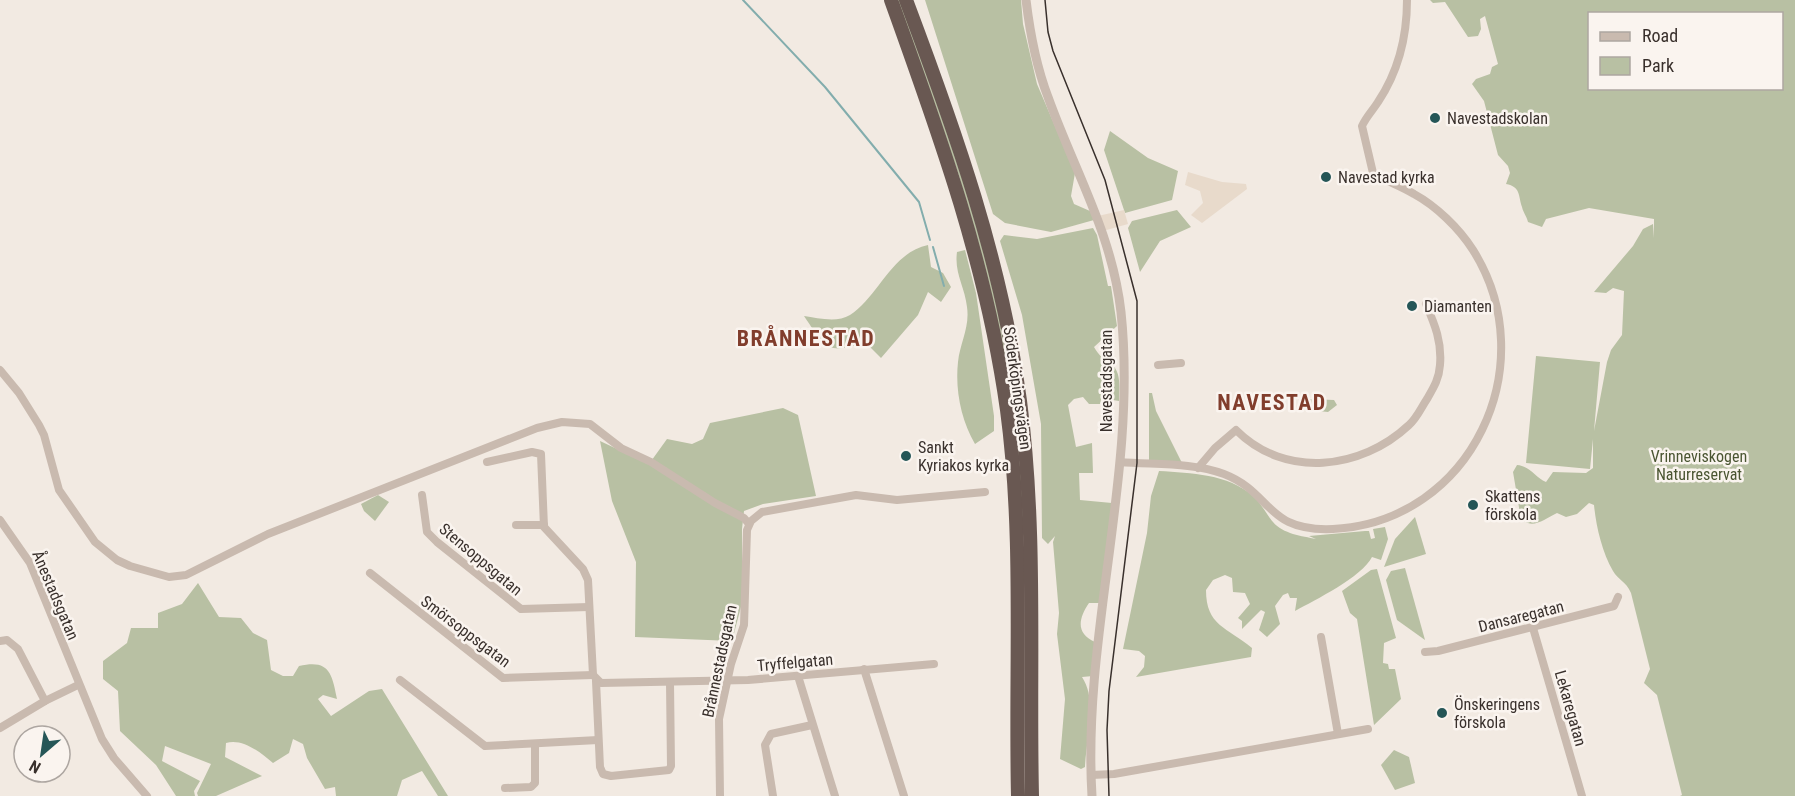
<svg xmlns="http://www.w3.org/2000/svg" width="1795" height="796" font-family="'Roboto Condensed',sans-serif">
<rect width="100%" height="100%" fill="#f2eae2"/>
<g fill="#b8c0a3" fill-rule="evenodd">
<path d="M896,0H901C929,78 960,156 981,237C1007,334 1020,432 1024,533L984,267L959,176Z"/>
<path d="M925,0H1021L1023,24L1037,84L1075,173L1071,196L1074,204L1090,211L1094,220L1051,232L1005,223L993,214Z"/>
<path d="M1430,0H1795V796H1680L1682,795L1657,695L1644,683L1650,669L1631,593C1626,581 1618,580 1613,571C1602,552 1596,526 1594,505L1589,503L1577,514L1566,517L1557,513C1544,519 1533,530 1521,519L1513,472L1517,465C1530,466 1535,477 1546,482L1553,472L1586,473L1593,468V439L1590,469L1526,463L1536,356L1600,362L1594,431L1607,362L1611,350L1622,335L1624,291L1613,288L1606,293L1594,292L1633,246L1643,229L1653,224L1654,238V219L1589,208L1546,219L1542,227L1528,222C1527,217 1523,212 1522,207C1518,195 1521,187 1506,184L1510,173L1508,166L1498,155L1484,101L1472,84L1476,79L1490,74L1492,67L1498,64L1485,16L1480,19L1481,29L1478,36L1468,37L1445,2L1433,3ZM1590,14H1782V88H1590Z"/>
<path d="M1110,131L1148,158L1178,171L1172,200L1125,213L1104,150Z"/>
<path d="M1177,210L1191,227L1160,241L1140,272L1128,228L1132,221Z"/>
<path d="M1093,228L1097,235L1108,286H1111L1117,326L1094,347C1099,356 1103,358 1111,364C1122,372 1119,389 1119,401L1113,400L1108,394L1102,395L1100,404H1089L1083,397L1074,399L1068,405L1076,447L1092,443L1093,473H1079L1080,500L1112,503L1101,603H1089C1078,619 1076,634 1095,642L1093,676L1082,677C1098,701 1086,739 1085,767L1081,769L1060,759L1065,699L1057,634L1059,613L1053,542L1055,536L1048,544L1042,538L1041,424L1022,315L1000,241L1004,235L1037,239Z"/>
<path d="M928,245L931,267L943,273L951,287L941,302L928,292L918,315L881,358L865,342C827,356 825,347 804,316C818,318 837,323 850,315C878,297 892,252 928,245Z"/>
<path d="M965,250L976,293L994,416V431L975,444C961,420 955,390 958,362C960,343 970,327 967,307C965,287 954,273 957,252Z"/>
<path d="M1149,393H1152L1156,411L1182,463L1149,460Z"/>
<path d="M1310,399L1334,400L1337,405L1328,412L1309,410Z"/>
<path d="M783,408L798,415L816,496L763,504L744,511L742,529V603L732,641L635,637L636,562L612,501L600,441L649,464L667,439L692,444L703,439L710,423Z"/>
<path d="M1159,471C1191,473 1228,474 1253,496C1262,504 1266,514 1273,522C1283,534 1302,536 1316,539L1309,536L1365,531H1369L1371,539L1375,538L1373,529L1385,527L1388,539L1381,560L1372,557C1362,577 1315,600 1295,611L1297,598H1290L1288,593L1283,595L1275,606L1280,624L1267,637L1259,630L1265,612L1261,610L1242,629V621L1238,618L1250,604L1245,593L1233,592L1232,578L1225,575L1213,580L1206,590C1206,626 1227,627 1252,648L1251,657L1136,677L1144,667L1145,656L1139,651L1123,649L1147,533L1151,496Z"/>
<path d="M378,495L389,502L375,521L364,511L361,504Z"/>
<path d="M1415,517L1426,554L1384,567L1395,539Z"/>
<path d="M1405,568L1425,640L1397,620L1386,580L1391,571Z"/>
<path d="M1377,569L1396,638L1384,643L1383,663L1388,664L1389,669H1395L1401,699L1374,725L1357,619L1350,613L1342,591L1371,570Z"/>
<path d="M198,583L219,617L241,618L253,633L267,640L271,670L283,676H293L299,666C329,659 332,673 337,699L323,695L318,699L331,716L369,691L382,689L448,796H438L422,771L402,780L397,796H336L335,787L325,789L307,758L303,744L293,739L289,753L273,763C261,753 243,738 226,743L225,757L262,776L216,796H198L197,793L211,764L165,746L162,761L200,781L194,791L195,796H176L156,765L120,731L118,691L103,679V661L127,643L131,628H158V613L182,604Z"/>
<path d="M1394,750L1409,757L1415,783L1395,790L1381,765Z"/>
</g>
<g fill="#e8dacb">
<path d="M1188,172L1222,182L1246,184L1247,189L1202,223L1191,215L1203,203L1200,191L1185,185Z"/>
<path d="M1124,210L1128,224L1103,231L1098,216Z"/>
</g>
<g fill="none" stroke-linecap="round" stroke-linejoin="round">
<g stroke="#83adad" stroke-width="2">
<path d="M743,0L825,87L919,202L930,240"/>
<path d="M933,247L944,286"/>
</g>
<g stroke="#c9baaf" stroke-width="8">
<path d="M1158,365L1181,363"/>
<path d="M0,370L19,393L39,425L44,435L59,490L95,542L117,560L130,566L169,577L186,575L268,534L537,428L562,422L590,424L621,448L651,462L715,503L744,518L749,524"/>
<path d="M487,462L532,452L541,454L544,527L583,569L588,580L593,675L601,683L748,680L934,664"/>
<path d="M1120,462C1153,465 1192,462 1224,474C1273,493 1265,532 1333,529C1472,522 1545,364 1473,250C1459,228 1436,206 1414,194C1401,186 1386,181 1373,173L1362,126C1366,117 1373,110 1378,102C1398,72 1407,36 1407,0"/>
<path d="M1198,468L1215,448L1236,430C1285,479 1361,470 1409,425C1417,418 1421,408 1427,399C1434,387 1439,379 1440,365C1442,342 1435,325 1426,304"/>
<path d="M422,495L427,532L437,542L521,609L589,607"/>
<path d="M0,520L30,563L102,739L114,758L147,796"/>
<path d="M516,525H544"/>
<path d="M370,573L503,678L593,675"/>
<path d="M1533,628L1582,796"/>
<path d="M1321,637L1338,734"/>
<path d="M0,641L7,640L18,649L45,701"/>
<path d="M1425,652L1438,651L1614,606L1618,597"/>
<path d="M864,669L904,796"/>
<path d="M798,676L835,796"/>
<path d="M400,680L485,746L598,740"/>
<path d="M596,681L600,767L603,774L611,776L669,770L671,766L670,683"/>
<path d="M0,728L45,701L78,685"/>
<path d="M1091,775L1114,774L1368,729"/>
<path d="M505,788L531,787L535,783V745"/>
<path d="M720,796L719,719L731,664L744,625L747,530L751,521L762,512L856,495L897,500L985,492"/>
<path d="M773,796L765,745L771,734L812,725"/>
</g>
<path stroke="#c9baaf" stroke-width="9" d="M1026,0C1030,33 1036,66 1048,97C1074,170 1112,233 1121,312C1138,474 1082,634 1092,796"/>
<g stroke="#695852" stroke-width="14">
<path d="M891,0C940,136 987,266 1007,410C1024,537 1015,668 1018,796"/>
<path d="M906,0C955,130 1002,262 1020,401C1037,532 1029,665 1032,796"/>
</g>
<path stroke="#39302c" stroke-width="1.5" d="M1045,0L1048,32L1053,51L1105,180L1137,301V463L1109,691L1107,730L1109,796"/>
</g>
<g fill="#255657" stroke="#faf4ef" stroke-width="2">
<circle cx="1435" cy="118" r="6"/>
<circle cx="1326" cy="177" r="6"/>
<circle cx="1412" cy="306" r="6"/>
<circle cx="906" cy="456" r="6"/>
<circle cx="1473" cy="505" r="6"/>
<circle cx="1442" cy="713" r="6"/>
</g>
<g text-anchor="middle" stroke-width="5" stroke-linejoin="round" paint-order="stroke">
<g font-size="16" fill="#39302c" stroke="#faf4ef" text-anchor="start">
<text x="1447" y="124">Navestadskolan</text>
<text x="1338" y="183">Navestad kyrka</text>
<text x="1424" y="312">Diamanten</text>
<text x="918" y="453">Sankt<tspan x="918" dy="18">Kyriakos kyrka</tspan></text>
<text x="1485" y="502">Skattens<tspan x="1485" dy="18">förskola</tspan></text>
<text x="1454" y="710">Önskeringens<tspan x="1454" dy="18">förskola</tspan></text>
</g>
<g font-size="16" fill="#39302c" stroke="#faf4ef">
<text transform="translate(1106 381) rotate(-90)" y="6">Navestadsgatan</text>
<text transform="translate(1018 388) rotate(82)" y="6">Söderköpingsvägen</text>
<text transform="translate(481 559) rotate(40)" y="6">Stensoppsgatan</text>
<text transform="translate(56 595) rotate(67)" y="6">Ånestadsgatan</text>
<text transform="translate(1521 616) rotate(-14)" y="6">Dansaregatan</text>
<text transform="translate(466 631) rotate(37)" y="6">Smörsoppsgatan</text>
<text transform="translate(719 661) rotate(-78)" y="6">Brånnestadsgatan</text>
<text transform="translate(795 662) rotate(-5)" y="6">Tryffelgatan</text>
<text transform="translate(1571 708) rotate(74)" y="6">Lekaregatan</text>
</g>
<g font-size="16" fill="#4a5532" stroke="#faf4ef">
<text x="1699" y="462">Vrinneviskogen<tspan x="1699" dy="18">Naturreservat</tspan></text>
</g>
<g font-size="22" font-weight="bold" letter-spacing="1.5" fill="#813d2c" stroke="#faf4ef">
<text x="806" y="346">BRÅNNESTAD</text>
<text x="1272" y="410">NAVESTAD</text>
</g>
</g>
<rect x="1588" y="12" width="195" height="78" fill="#faf4ef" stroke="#ada6a1" stroke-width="1.5"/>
<rect x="1600" y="32" width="30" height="9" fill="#c9baaf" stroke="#ada6a1" stroke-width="1.5"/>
<text x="1642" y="42" font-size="18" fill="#39302c">Road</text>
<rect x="1600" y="57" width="30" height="18" fill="#b8c0a3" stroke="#ada6a1" stroke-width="1.5"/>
<text x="1642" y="72" font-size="18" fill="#39302c">Park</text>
<g transform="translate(42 754) rotate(209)"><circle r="28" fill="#faf4ef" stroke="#ada6a1" stroke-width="1.5"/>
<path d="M0-4.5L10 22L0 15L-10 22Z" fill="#255657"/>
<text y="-9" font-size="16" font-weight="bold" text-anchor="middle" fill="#39302c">N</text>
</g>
</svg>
